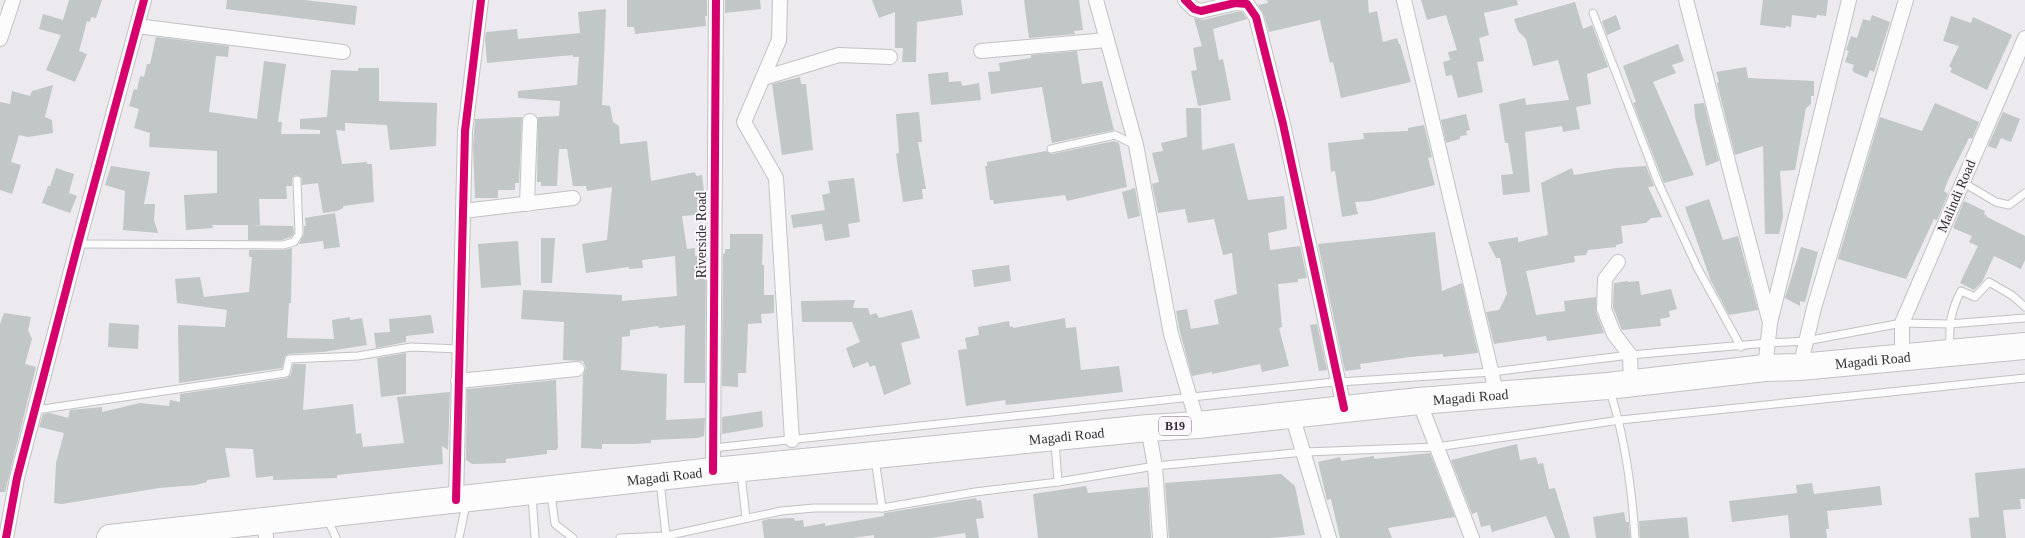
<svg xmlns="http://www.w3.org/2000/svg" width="2025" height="538" font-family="'Times New Roman',serif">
<rect width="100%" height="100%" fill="#eceaee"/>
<g fill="#c1c6c7">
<path d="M69,0H102L96,18L91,17L90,22L87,21L79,51L87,54L75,82L46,70L61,35L39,29L43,14L63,20Z"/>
<path d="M227,0H304L357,6L355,25L226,9Z"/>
<path d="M627,0H707V16H705L706,26L635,34L634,27H627Z"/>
<path d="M725,0H760L761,9L725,13Z"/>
<path d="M872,0H961L963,15L917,22L916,62H902L903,48H895V12L879,18Z"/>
<path d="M1024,0H1079L1083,30L1074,31L1075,34L1029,38Z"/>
<path d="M1267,0H1368L1369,13L1377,11L1383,42L1397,38L1399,44H1400L1411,82L1341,98L1333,62L1330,63L1320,20L1269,32L1264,15L1258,5L1268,3Z"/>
<path d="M1421,0H1517L1518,5L1484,13L1489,35L1479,38L1484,61L1477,62L1483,92L1458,98L1452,75L1446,76L1443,62L1450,60L1448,52L1457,50L1446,15L1427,20Z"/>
<path d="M1763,0H1828L1826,16L1817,15L1816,18L1792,15L1791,27L1786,26L1785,28L1760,25Z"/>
<path d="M1575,2L1583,29L1592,25L1608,67L1587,74L1591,104L1576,107L1580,129L1563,132L1562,126L1525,132L1530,192L1503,195L1501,175L1513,174L1508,143H1505L1499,104L1525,98L1526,105L1569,100L1558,60L1533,66L1526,39L1518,31L1514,19Z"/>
<path d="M606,9L602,105L610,106L613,122L619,126L620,144L647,141L651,181L695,172L696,176L702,175L706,209V214L682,216L687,249L695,248V256L706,255L705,383H684L685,325L659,328L658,326L630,330V336L622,337L621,370L667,374L666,420L705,418L704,436L698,438L651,440V443L634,444H602V449L581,448L583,375L586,368L583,361L563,360L564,322L521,319L523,290L622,295V301L677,296L675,256L642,260L643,268L629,269V267L586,273L582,244L607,240L612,187L587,191L586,186H573L567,149H559L557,186H541V182H537L538,117L559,116L560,101L518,98V91L577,85L579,57H573V55L487,63L485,39L486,32L517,29L518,39L580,33L578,12Z"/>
<path d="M1236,12H1242L1247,19L1213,29L1219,60L1223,59L1231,100L1198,106L1191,71L1197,70L1193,48L1202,46L1194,18L1203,20Z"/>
<path d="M1616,15L1621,29L1607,35L1602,21Z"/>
<path d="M1872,15L1890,22L1874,72L1870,70L1867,78L1853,72L1854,71L1852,70L1854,65L1845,62L1849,51L1846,50L1851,36L1857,38L1863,19L1870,21Z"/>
<path d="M1951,16L1971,23L1973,17L2012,35L1987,90L1950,72L1952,68L1949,66L1959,46L1943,41Z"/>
<path d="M156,37L229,46L228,57L216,56L209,112L257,119L264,61L286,64L278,122H282L281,134H320V130L300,129V119L327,117L331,70L358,71V68H379V101L437,103L436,146L390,150L387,125L345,123V131L336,130L342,164L367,162V164H372L374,202L343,206V208L337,211L323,213L318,183L302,185V178L296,175L292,178V186H286L287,199H259L260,225H212L213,228L186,230L184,195L217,193V151L149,147L150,133L134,128L139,109L129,106L134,89L137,90L140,76L144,77L147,64H150Z"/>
<path d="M1678,44L1684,61L1672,65L1676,73L1653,82L1694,175L1664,183L1633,103L1636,102L1623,66Z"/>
<path d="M1077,51L1082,84L1102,81L1114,130L1052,143L1042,87L991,94L988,72L1000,71L999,63L1031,58V55Z"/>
<path d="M1746,67L1748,78L1814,81V96H1811V104L1806,108L1795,170L1780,171L1783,217L1779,234H1765L1763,146L1735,155L1717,83L1719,82L1716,72Z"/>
<path d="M948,72L949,82L961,81L962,86L979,83L981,100L931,105L928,74Z"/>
<path d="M800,77L801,84H806L813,150L782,155L772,84Z"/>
<path d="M53,85L45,117L52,120L53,133L28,137L19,135L11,162L21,165L12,194L0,190V102L10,104L12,91L30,96L32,91Z"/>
<path d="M1704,103L1719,161L1706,166L1695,117L1694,104Z"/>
<path d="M1935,103L1979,122L1972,139L1969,138L1949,178L1944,191L1948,194L1937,220L1934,219L1906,279L1838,259L1880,117L1922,131Z"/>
<path d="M1186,108H1201L1202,150L1234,143L1248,200L1284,196L1287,229L1268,233L1270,250L1300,246L1307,278L1298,279V282L1278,284L1282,327L1279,328L1289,366L1262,372L1260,364L1212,374V372L1192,376L1180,332L1176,311L1187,309L1191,329L1219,324L1214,300L1237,294L1232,253L1223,255L1214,219L1188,223L1185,209L1158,213L1152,184L1159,182L1152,153L1163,151L1161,143L1187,137Z"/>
<path d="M919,112L922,142H918L926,189H922L923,199L903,202L896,154L899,153L896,114Z"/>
<path d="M2003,112L2020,119L2011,142L2001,138L1996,149L1988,146Z"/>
<path d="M1466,114L1470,130L1466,131L1467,135L1460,136V139L1446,143L1441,120Z"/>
<path d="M522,117L519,183H515V190H498V198H475L473,146L475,119Z"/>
<path d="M1424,125L1432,157L1428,158L1435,185L1370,201L1355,202L1358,214L1342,217L1335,171L1331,172L1328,143L1364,139L1363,133L1408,131V128Z"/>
<path d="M1114,141L1119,143L1127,187L1067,201L1065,195L994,204L993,200H990L985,166H987V162L1046,151L1052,154Z"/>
<path d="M111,166L150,172L144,204H155L154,220L158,233L123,230L125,191L105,185Z"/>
<path d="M1646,166L1654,186L1648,187L1662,217L1651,218L1646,223L1621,226L1623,243L1616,245V247L1588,250L1586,255L1574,256L1575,262L1526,271L1536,315L1565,311L1564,301L1596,297V312L1604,333L1547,341L1546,336L1494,344L1486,312L1499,310L1507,294L1500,258H1496L1488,242L1518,237V242L1548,235L1541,183L1572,168L1574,175L1616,168Z"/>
<path d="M56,168L74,174L69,193L77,196L70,213L42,203L48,186H50Z"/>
<path d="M854,178L860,222L848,224L850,237L825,241L822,224L793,228L791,215L825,210L822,195L830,193L828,181Z"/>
<path d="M1135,188L1140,216L1128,219L1122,192Z"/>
<path d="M1709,199L1723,240L1738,236L1758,310L1729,315L1711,281L1685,207Z"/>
<path d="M1964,201L1985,211L1984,214L1987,216V217L2025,236V260L2021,269L1994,256L1982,282L1974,290L1960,283L1978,246L1969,242L1972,236L1953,228Z"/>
<path d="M335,213L340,247L324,249L323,241L299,244L304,234V226H306L305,218Z"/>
<path d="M248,225L293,226L294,233L291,237L282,240H248Z"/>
<path d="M1435,232L1442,291L1462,283L1478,353L1443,357V354L1410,357L1360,364L1361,369L1345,371L1318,244Z"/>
<path d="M730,234H763L762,265H764V295H774V313L761,314L762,323L748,324L746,373H738V387L722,386L723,254L725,253V249H730Z"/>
<path d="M541,238H555L552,283H541Z"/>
<path d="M518,241L521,285L481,288L478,244Z"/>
<path d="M1801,247L1818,252L1805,302L1800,301V306L1785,298Z"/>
<path d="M292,248L291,303H289L287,338L334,339L332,320L350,317V320L362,318L367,345L323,352L288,354L285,356L282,368L179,383L178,325L225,327L227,310L177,303L175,279L200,277L204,297L249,292L252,257H249V250H283Z"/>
<path d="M1009,265L1011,281L974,287L972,270Z"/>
<path d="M1628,281V282L1639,281L1641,295L1671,289L1677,309L1669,311L1670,317L1660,319L1661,326L1622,330L1613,307L1614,283Z"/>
<path d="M855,300L853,308H868L870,315L876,313L879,318L912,310L920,338L901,343L911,384L884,395L875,365L870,367L868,362L853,368L846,348L860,342L852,322H802L801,301Z"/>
<path d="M4,313L31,317L28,330L32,339L25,364L36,367L5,492H0V324Z"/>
<path d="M431,315L434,333L406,336V342L376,348L374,333L390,332L389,319Z"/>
<path d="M1065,318L1066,328L1076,327L1081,370L1119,366L1123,392L1006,405L1005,400L966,406L958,350L967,349L965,338L979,335L978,327L1009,321L1010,327L1013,326V328Z"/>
<path d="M109,323L139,325L138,349L108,347Z"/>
<path d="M1317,324L1327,370L1319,371L1310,325Z"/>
<path d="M406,353V394L381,397L377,358Z"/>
<path d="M293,364H306L303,410L353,404L356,434L361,433L363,447L404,443L397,397L450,392L448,450L442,446L443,464L337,475V478L273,480V476L256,478L253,449L225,448L230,477L207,480V482L196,485L159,488L62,504L54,503L56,463L64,433L39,427L43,414L50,413L68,418L70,410L81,409L102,407V412L140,403L169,406L170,400L180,402V394L287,378L291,375Z"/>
<path d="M556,380L558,448L556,450H547V454L506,459V463L472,464L466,460L467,389Z"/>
<path d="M762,411L763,427L722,434V417Z"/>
<path d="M1517,444L1520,460L1536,457L1538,464L1543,463L1549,489L1555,488L1570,538H1555L1546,516L1492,532L1490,525L1481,527L1477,512L1472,514L1451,460Z"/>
<path d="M1430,453L1455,517L1388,528L1392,538H1340L1331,499L1327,500L1318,462L1340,457L1341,461L1374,456V459Z"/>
<path d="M2025,468V499H2020L2021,509L2003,510L2006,538H1971L1969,518L1979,517L1975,473Z"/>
<path d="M1281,474L1295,486L1305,535L1269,538H1169L1165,483Z"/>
<path d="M1812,483L1814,494L1880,486L1882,505L1827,511L1829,529H1826L1827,538H1790L1788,515L1732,522L1729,501L1797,493L1796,485Z"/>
<path d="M1086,486L1088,493L1148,487L1151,538H1038L1033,494Z"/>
<path d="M976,498L977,501L981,500L984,518L976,519L979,538H966L965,533L931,538H874V535L852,538H764L762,521L769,519L794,518L795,521L803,520L804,527L825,523V526L884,516V513Z"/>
<path d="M1624,512L1626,522H1629L1630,538H1596L1593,517Z"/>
<path d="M1687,517L1689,538H1640L1639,521Z"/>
</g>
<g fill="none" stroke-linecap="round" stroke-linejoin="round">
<g stroke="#c2c1c3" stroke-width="9">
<g id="lane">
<path d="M1593,13L1658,182L1697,267L1741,347"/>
<path d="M1051,149L1115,135L1135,145"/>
<path d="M1962,182L1996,202L2009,205L2025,193"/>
<path d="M78,244L283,245L294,242L299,234L297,180"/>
<path d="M1950,349C1949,325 1950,312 1961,291L1975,297L1989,282L2013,296L2025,307"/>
<path d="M1610,391C1625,438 1632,489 1635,538"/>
<path d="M36,410L286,373L289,359L358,356L411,347L460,349"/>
<path d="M1055,442L1058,482"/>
<path d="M713,448L1324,383L1492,372L1630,355L1768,343L1806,341L1902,323L1949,324L2025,318"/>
<path d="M875,459L882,508"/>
<path d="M741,474L746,518"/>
<path d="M660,481L666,536"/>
<path d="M551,494L555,524L573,538"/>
<path d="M532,496L535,538"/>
<path d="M328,520L336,538"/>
<path d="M459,538L466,504"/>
<path d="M620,538L666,536L781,511L814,508H882L975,492L1058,482L1155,466L1305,452L1437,447L1620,420L2025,378"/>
</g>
</g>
<g stroke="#c2c1c3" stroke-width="16">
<g id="street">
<path d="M780,0L779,40L744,122L776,178L792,440"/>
<path d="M1096,0L1136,145L1171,334L1198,425"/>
<path d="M1185,0L1194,9L1201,11L1235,3L1247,4L1256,17L1283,124L1344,408"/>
<path d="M1404,0L1497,396"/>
<path d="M1686,0L1769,319"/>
<path d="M137,26L343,52"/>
<path d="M0,39L13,0"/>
<path d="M981,51L1107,40"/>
<path d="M763,78L839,55L890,57"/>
<path d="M527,204L530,121"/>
<path d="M463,211L573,198"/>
<path d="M1618,262L1605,279L1604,309L1614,334L1630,355L1631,383"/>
<path d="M1902,358V323L2025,38"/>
<path d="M1800,367L1814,308L1906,0"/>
<path d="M1765,368L1770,323L1849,0"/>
<path d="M458,381L577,369"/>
<path d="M1419,401L1472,538"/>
<path d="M1292,415L1329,538"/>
<path d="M1148,428L1155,466L1160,538"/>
<path d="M713,471L716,0"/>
<path d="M456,500L465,131L481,0"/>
<path d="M265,522L266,538"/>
<path d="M6,538L17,478L78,244L144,0"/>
</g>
</g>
<g stroke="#c2c1c3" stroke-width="28">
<g id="highway">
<path id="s1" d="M110,538L713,471L1148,428L1198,425L1419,401L1608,386L1765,368L1800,367L2025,346"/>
</g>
</g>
<use href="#lane" stroke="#fcfcfc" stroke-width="7"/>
<use href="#street" stroke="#fcfcfc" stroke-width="14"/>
<use href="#highway" stroke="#fcfcfc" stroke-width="26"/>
<g stroke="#fbf6fc" stroke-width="11">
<g id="cycleway">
<path d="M1185,0L1194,9L1201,11L1235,3L1247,4L1256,17L1283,124L1344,408"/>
<path d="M713,471L716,0"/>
<path d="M456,500L465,131L481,0"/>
<path d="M6,538L17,478L78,244L144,0"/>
</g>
</g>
<use href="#cycleway" stroke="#d6006c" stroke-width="8"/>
</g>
<g text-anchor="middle" stroke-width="4" stroke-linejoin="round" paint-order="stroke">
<rect fill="#fbf6fc" stroke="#6e6b6f" stroke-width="1" x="1159" y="416.5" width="32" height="19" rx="4"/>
<g font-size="12" font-weight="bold" fill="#312f32">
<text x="1175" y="430">B19</text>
</g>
<g font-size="14" fill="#312f32" stroke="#fbf6fc">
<text transform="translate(1956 196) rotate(-67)" y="5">Malindi Road</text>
<text transform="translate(701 235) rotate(-90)" y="5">Riverside Road</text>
<text dy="5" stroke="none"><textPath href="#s1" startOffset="1772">Magadi Road</textPath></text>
<text dy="5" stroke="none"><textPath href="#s1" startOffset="1368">Magadi Road</textPath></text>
<text dy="5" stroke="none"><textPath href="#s1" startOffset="962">Magadi Road</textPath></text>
<text dy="5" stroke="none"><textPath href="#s1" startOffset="558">Magadi Road</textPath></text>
</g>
</g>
</svg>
